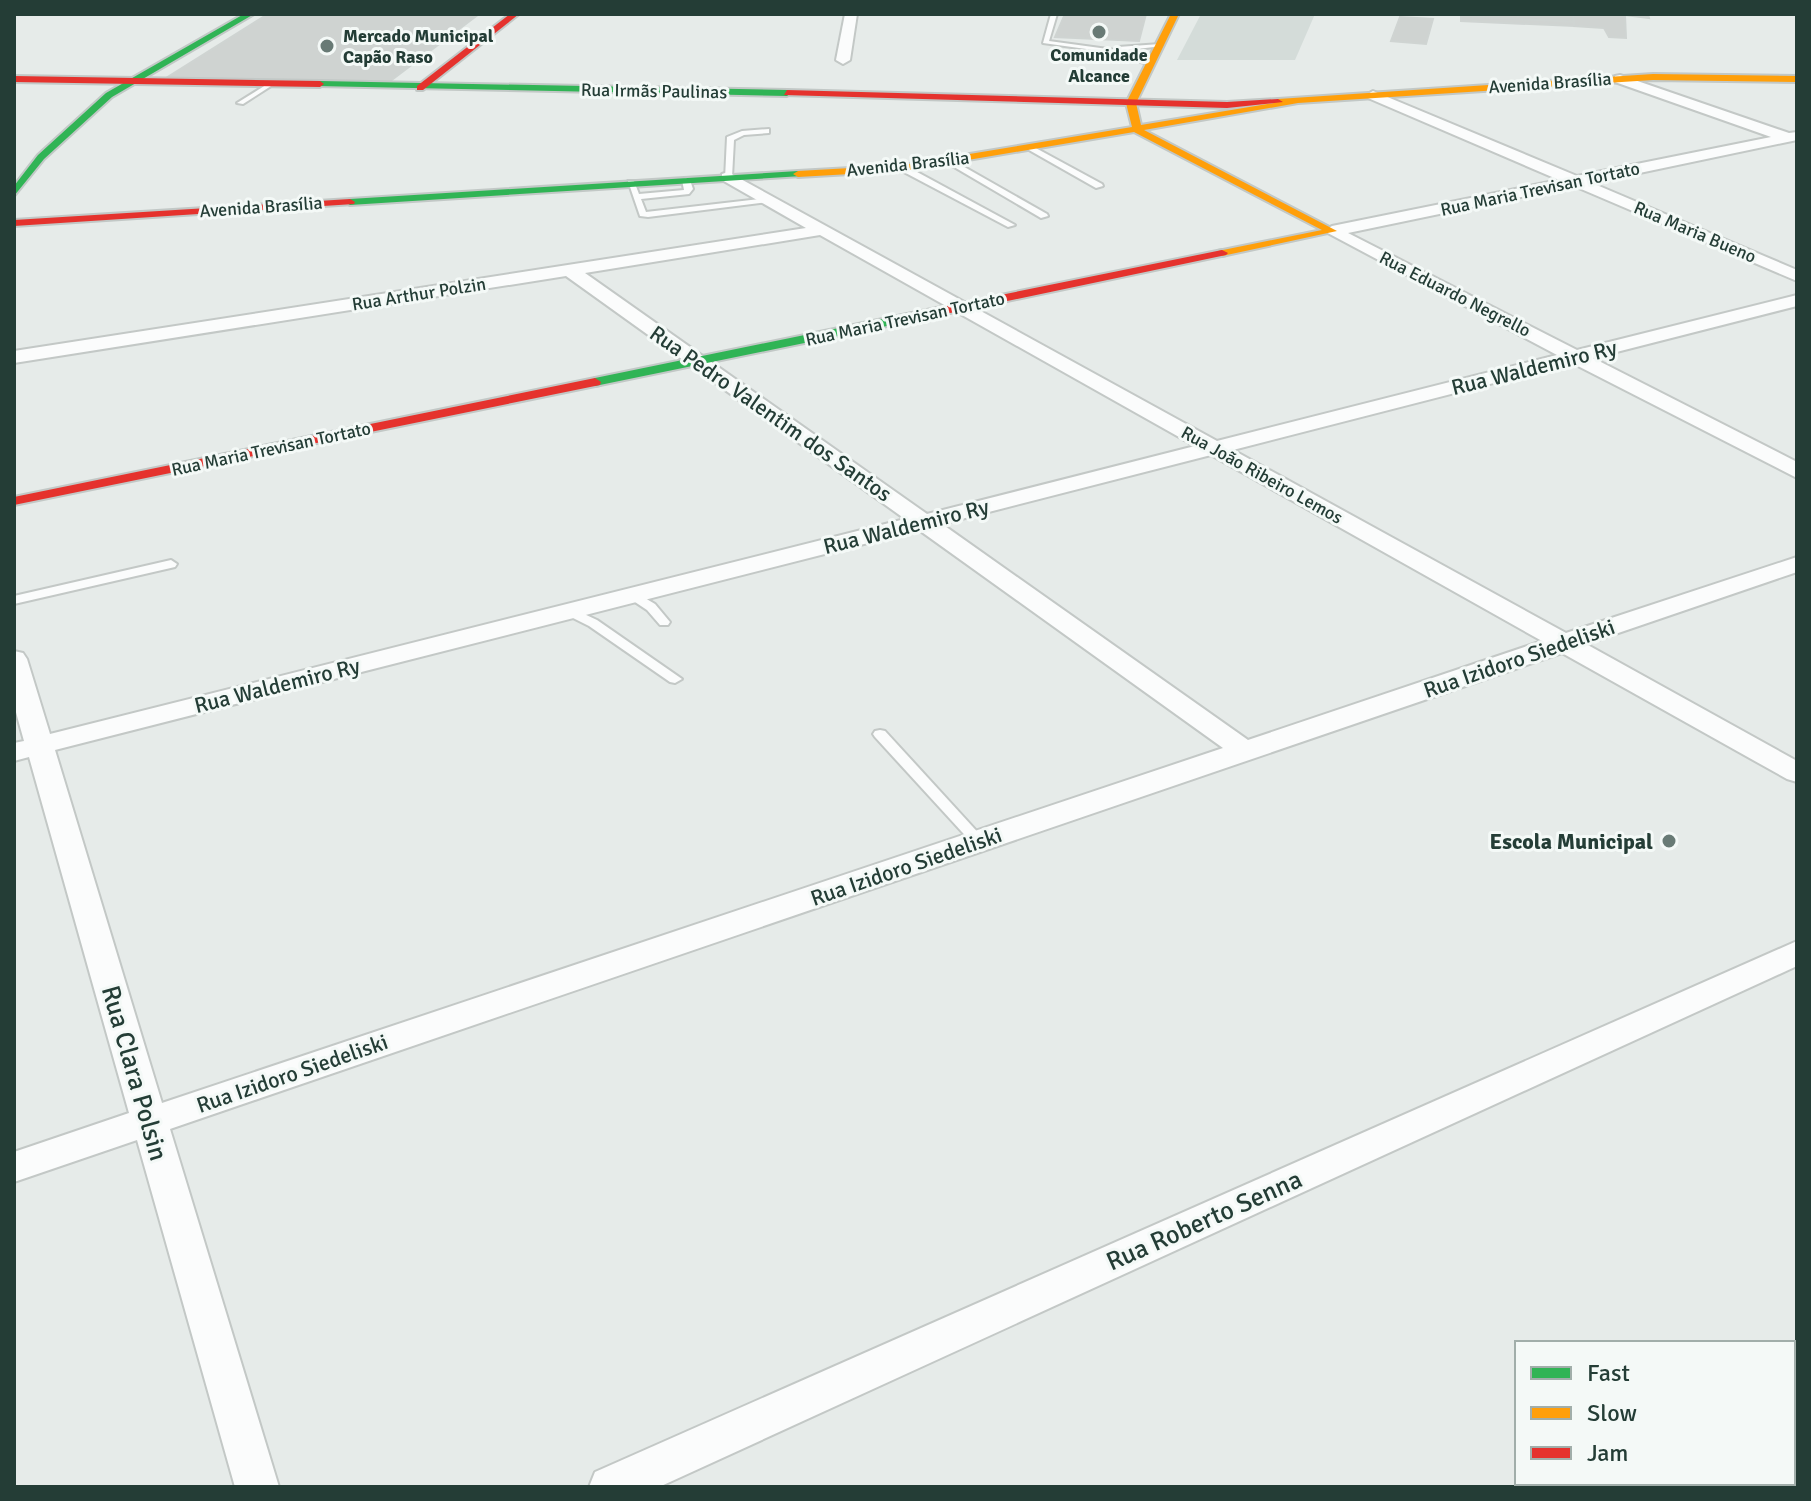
<svg xmlns="http://www.w3.org/2000/svg" width="1811" height="1501" font-family="Signika,sans-serif">
<rect width="100%" height="100%" fill="#e6ebe9"/>
<path fill="#d4dcd9" d="M1201,14H1315L1295,60H1177Z"/>
<g fill="#cfd3d1" stroke="#cfd4d2" stroke-width="2">
<path d="M268,14H479L389,82L166,78Z"/>
<path d="M1065,14H1146L1139,41L1055,37Z"/>
<path d="M1462,14H1518V19Z"/>
<path d="M1518,14H1573L1574,22L1518,19Z"/>
<path d="M1573,14H1648L1649,18L1625,15L1626,38L1609,37L1604,28L1574,26Z"/>
<path d="M1461,16L1574,22V26L1461,21Z"/>
<path d="M1400,17L1433,19L1426,44L1391,41Z"/>
</g>
<g fill="none" stroke-linecap="round" stroke-linejoin="round">
<g stroke="#c3c8c6" stroke-width="4">
<g id="lane">
<path d="M1051,14H1057L1049,41L1115,50L1118,47L1160,44L1163,46L1119,51L1153,62L1151,65L1108,52L1043,43Z"/>
<path d="M269,83L271,86L243,104L237,103Z"/>
<path d="M769,129V133L744,135L734,140L732,177L725,179L727,137L742,131Z"/>
<path d="M1032,146L1102,184L1103,186L1096,188L1029,150L1028,148Z"/>
<path d="M952,160L1047,214L1048,216L1041,218L949,164V160Z"/>
<path d="M900,166H906L1015,225L1008,227L900,170Z"/>
<path d="M686,178L690,180L693,189L689,194L641,199L646,212L768,198L772,200L768,202L648,217L640,216L628,181H634L639,194L684,190L682,180Z"/>
<path d="M171,560L177,564L175,567L14,604V596Z"/>
<path d="M633,591L655,604L670,622L668,625H660L647,610L629,598L627,595L629,592Z"/>
<path d="M569,607L597,620L682,679L675,683L670,682L589,626L565,614L563,611L565,608Z"/>
<path d="M880,730L885,731L983,838L985,841L983,844H973L875,737L873,734L875,731Z"/>
</g>
</g>
<g stroke="#c3c8c6" stroke-width="4">
<g id="street">
<path d="M845,14H857L850,60L843,64L836,60Z"/>
<path d="M1620,75L1789,133L1797,132V140L1592,183L1797,270V281L1574,186L1348,233L1577,350L1797,295V306L1593,358L1797,462V478L1572,363L1233,450L1566,633L1797,557V572L1586,644L1797,761V782L1787,779L1562,653L170,1129L279,1487H235L137,1140L14,1182V1152L129,1113L29,757L14,761V743L24,741L14,705V651L23,653L27,659L50,734L905,519L566,276L14,363V351L806,228L722,180V174L728,172L1217,441L1557,355L1324,231L1332,226L1559,180L1368,98L1366,95L1373,91L1577,176L1771,137L1615,82V76ZM820,235L1195,446L927,514L585,273ZM1211,455L1542,641L1248,740L942,524ZM919,530L1223,748L162,1103L55,750Z"/>
<path d="M1797,941V966L659,1487H589L595,1472Z"/>
</g>
</g>
<g stroke="#c2c8c6" stroke-width="4">
<g id="fast">
<path d="M244,14H254L112,97L44,159L14,196V186L38,155L106,93Z"/>
<path d="M320,81L787,90L791,93L787,96L317,86Z"/>
<path d="M798,171L803,174L802,176L350,205L345,202L350,199Z"/>
<path d="M912,313L916,314V320L595,386L589,382L595,378Z"/>
</g>
</g>
<g stroke="#c2c8c6" stroke-width="4">
<path id="slow" d="M1171,14H1179L1136,103L1141,125L1274,103L1278,99L1653,74L1797,76V82L1653,80L1298,103L1144,130L1337,231L1222,256L1216,253L1218,251L1322,230L1134,132L903,171L798,177L793,174L798,171L903,165L1132,127L1126,103Z"/>
</g>
<g stroke="#c2c8c6" stroke-width="4">
<g id="jam">
<path d="M510,14H519L423,90H417V86Z"/>
<path d="M14,76L320,81L324,84L320,87L14,82Z"/>
<path d="M787,90L1227,102L1278,99L1283,102L1227,108L784,95Z"/>
<path d="M350,199L355,202L354,204L14,226V220Z"/>
<path d="M1222,250L1228,253L1226,255L912,321L906,317L912,313Z"/>
<path d="M595,378L601,382L600,385L14,505V497Z"/>
</g>
</g>
<use href="#lane" fill="#fbfcfc" fill-rule="evenodd"/>
<use href="#street" fill="#fbfcfc" fill-rule="evenodd"/>
<use href="#fast" fill="#30b455" fill-rule="evenodd"/>
<use href="#slow" fill="#ff9f0a" fill-rule="evenodd"/>
<use href="#jam" fill="#e5322d" fill-rule="evenodd"/>
</g>
<g fill="#687a75" stroke="#f4f9f7" stroke-width="3">
<circle cx="1099" cy="32" r="8"/>
<circle cx="327" cy="46" r="8"/>
<circle cx="1669" cy="841" r="8"/>
</g>
<g text-anchor="middle" stroke-width="6" stroke-linejoin="round" paint-order="stroke">
<g font-size="18" font-weight="bold" fill="#243d36" stroke="#f4f9f7" text-anchor="start">
<text x="343" y="42">Mercado Municipal<tspan x="343" dy="21">Capão Raso</tspan></text>
<text x="1099" y="61" text-anchor="middle">Comunidade<tspan x="1099" dy="21">Alcance</tspan></text>
</g>
<g font-size="18" fill="#243d36" stroke="#f4f9f7">
<text transform="translate(1550 83) rotate(-4)" y="6">Avenida Brasília</text>
<text transform="translate(654 91) rotate(1)" y="6">Rua Irmãs Paulinas</text>
<text transform="translate(908 164) rotate(-6)" y="6">Avenida Brasília</text>
<text transform="translate(1540 189) rotate(-12)" y="6">Rua Maria Trevisan Tortato</text>
<text transform="translate(261 207) rotate(-4)" y="6">Avenida Brasília</text>
<text transform="translate(1695 232) rotate(23)" y="6">Rua Maria Bueno</text>
<text transform="translate(419 294) rotate(-9)" y="6">Rua Arthur Polzin</text>
<text transform="translate(1455 294) rotate(27)" y="6">Rua Eduardo Negrello</text>
<text transform="translate(905 319) rotate(-12)" y="6">Rua Maria Trevisan Tortato</text>
<text transform="translate(271 449) rotate(-12)" y="6">Rua Maria Trevisan Tortato</text>
<text transform="translate(1262 475) rotate(29)" y="6">Rua João Ribeiro Lemos</text>
</g>
<g font-size="22" fill="#243d36" stroke="#f4f9f7">
<text transform="translate(1534 367) rotate(-14)" y="8">Rua Waldemiro Ry</text>
<text transform="translate(771 413) rotate(35)" y="8">Rua Pedro Valentim dos Santos</text>
<text transform="translate(906 526) rotate(-14)" y="8">Rua Waldemiro Ry</text>
<text transform="translate(1519 658) rotate(-19)" y="8">Rua Izidoro Siedeliski</text>
<text transform="translate(277 685) rotate(-14)" y="8">Rua Waldemiro Ry</text>
<text transform="translate(906 866) rotate(-19)" y="8">Rua Izidoro Siedeliski</text>
<text transform="translate(292 1073) rotate(-19)" y="8">Rua Izidoro Siedeliski</text>
</g>
<g font-size="22" font-weight="bold" fill="#243d36" stroke="#f4f9f7" text-anchor="end">
<text x="1653" y="849">Escola Municipal</text>
</g>
<g font-size="26" fill="#243d36" stroke="#f4f9f7">
<text transform="translate(135 1073) rotate(74)" y="9">Rua Clara Polsin</text>
<text transform="translate(1204 1220) rotate(-24)" y="9">Rua Roberto Senna</text>
</g>
</g>
<rect width="1811" height="1501" fill="none" stroke="#243d36" stroke-width="32"/>
<rect x="1515" y="1341" width="280" height="144" fill="#f4f9f7" stroke="#a1aeaa" stroke-width="2"/>
<rect x="1531" y="1367" width="40" height="12" fill="#30b455" stroke="#a1aeaa" stroke-width="2"/>
<text x="1587" y="1381" font-size="24" fill="#243d36">Fast</text>
<rect x="1531" y="1407" width="40" height="12" fill="#ff9f0a" stroke="#a1aeaa" stroke-width="2"/>
<text x="1587" y="1421" font-size="24" fill="#243d36">Slow</text>
<rect x="1531" y="1447" width="40" height="12" fill="#e5322d" stroke="#a1aeaa" stroke-width="2"/>
<text x="1587" y="1461" font-size="24" fill="#243d36">Jam</text>
</svg>
